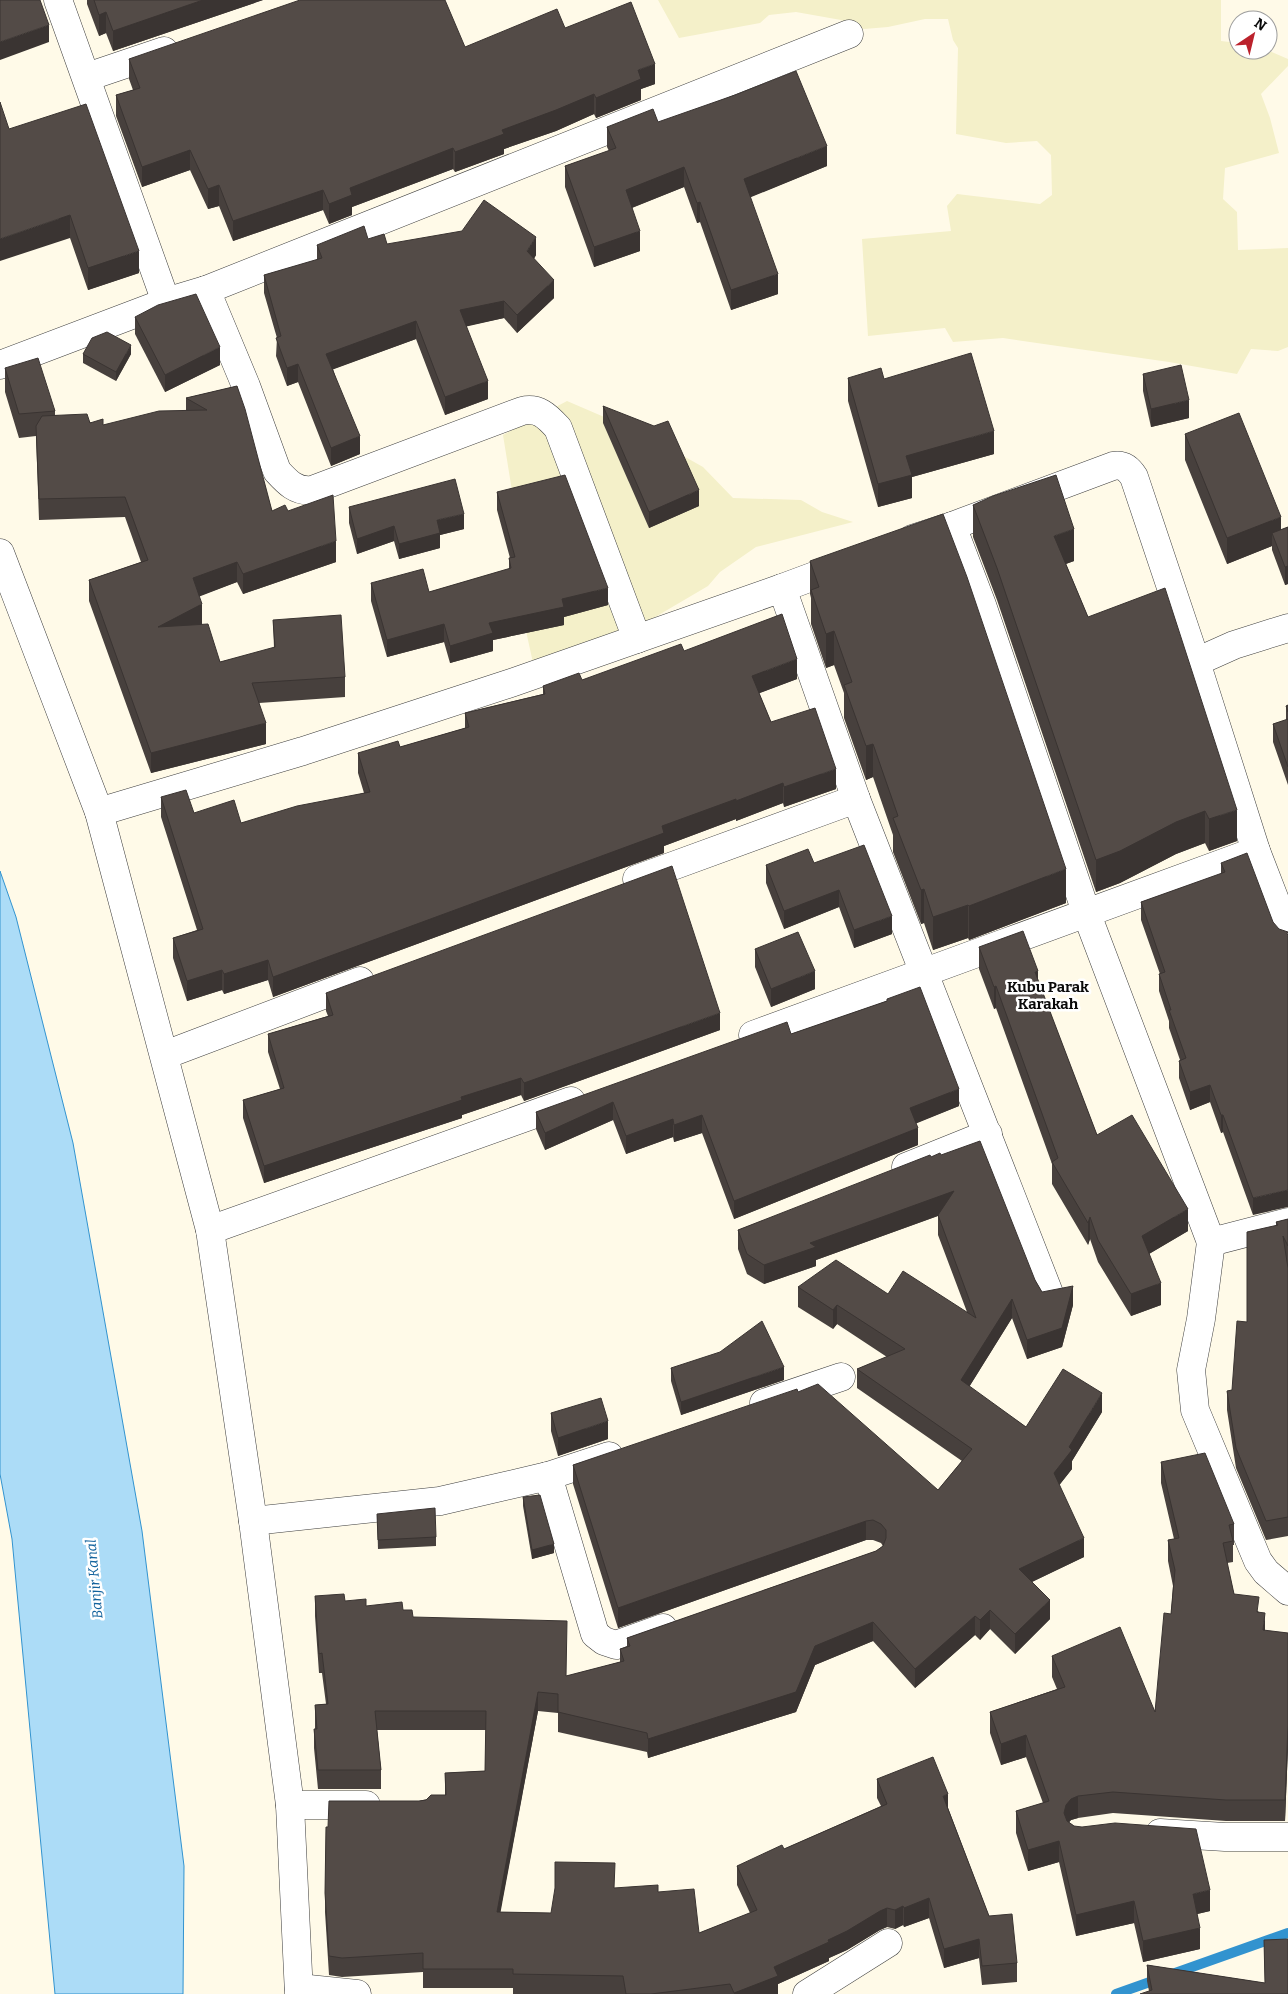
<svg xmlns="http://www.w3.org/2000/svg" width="1288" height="1994" font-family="Bitter,serif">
<rect width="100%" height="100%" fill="#fffae8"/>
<g fill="#f4f0c9">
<path d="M658,0H1221V41L1238,43V50H1267L1288,59V66L1261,94L1270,118L1279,153L1225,168L1223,199L1237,212L1238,250L1288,248V347L1278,351L1251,349L1237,374L1169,362L1003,338L953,342L945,328L868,336L862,239L951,231L947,206L957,194L1040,204L1052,195L1051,155L1037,141L1006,143L956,134L958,48L953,40L948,19H925L888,27L864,29L841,20L796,12L769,15L760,23L679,38Z"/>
<path d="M567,401L646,435L703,467L733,498L801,500L822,512L853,522L756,547L720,572L708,586L611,643L535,672L521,608L513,497L503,435Z"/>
</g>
<path fill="#acdcf7" stroke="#3293cf" d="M0,871L16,917L73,1143L142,1531L184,1866L183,1994H55L12,1539L0,1474Z"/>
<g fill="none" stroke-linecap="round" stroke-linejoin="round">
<path stroke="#3293cf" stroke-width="10" d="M1116,1994L1288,1933"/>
<g stroke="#3d3d3d" stroke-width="29">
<g id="street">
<path d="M58,0L166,302"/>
<path d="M87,77L164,51"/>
<path d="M206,290L246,386L277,471C287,482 296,492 312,490L522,411C538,407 547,416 558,428L637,639"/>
<path d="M0,365L166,302L206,290L849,34"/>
<path d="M952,526L1113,466C1123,464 1129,469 1134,477L1196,662L1256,851L1288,934"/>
<path d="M912,539L952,526L982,605L1086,912L1211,1242L1288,1222"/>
<path d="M0,553L99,812L210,1230L253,1521L290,1805L299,1994"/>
<path d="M782,588L844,565"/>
<path d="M1196,662L1234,645L1288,628"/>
<path d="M99,812L303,751L514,682L782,588L856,799L1049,1293"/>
<path d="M637,879L856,799"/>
<path d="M753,1035C921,975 1088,911 1256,851"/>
<path d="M165,1055L360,981"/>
<path d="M906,1167L988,1134"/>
<path d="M210,1230L571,1101"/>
<path d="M1211,1242L1201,1319L1191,1370L1195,1410L1258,1561L1266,1572L1288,1591"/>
<path d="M764,1403L841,1377"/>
<path d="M548,1476L595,1634L604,1641L616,1645L663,1628"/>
<path d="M253,1521L440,1501L548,1476L609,1456"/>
<path d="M290,1805H366"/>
<path d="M1160,1833L1225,1837H1288"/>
<path d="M299,1988L357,1994"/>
<path d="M807,1994L888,1943"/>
</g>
</g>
<use href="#street" stroke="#fff" stroke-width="28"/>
</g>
<g fill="#47403d">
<path d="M87,0H263L113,51L106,33L99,36L87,4Z"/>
<path d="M565,28L655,84L641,89V100L596,118L594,114L556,131L504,149V154L455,172L453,169L352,207V215L329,224L323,210L233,241L219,206L208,209L190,170L142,187L116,116V95L133,90L129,79V59L465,47Z"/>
<path d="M658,122L827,166L750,197L778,294L731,310L700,222L697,223L684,187L632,208L640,251L594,267L565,187V166L609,151L607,147V127Z"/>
<path d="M9,129L139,273L88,290L70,238Z"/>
<path d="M368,239L387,244L536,255L534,259L554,298L517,333L504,318L466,326L488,399L445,415L416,339L333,369L360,454L331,466L298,382L287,386L276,356L277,338L264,293V275L317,260V245Z"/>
<path d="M135,317L220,365L165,392L135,334Z"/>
<path d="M83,354H131L116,381L83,363Z"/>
<path d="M5,368L55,411V415L103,425L186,410V398L237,386L272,511H288L336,562L243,594L237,582L199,596L202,624L220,662L274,648L273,620L345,677V697L259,703L266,744L151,773L89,601V580L141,562L125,517L39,520L36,436L19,438L5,392Z"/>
<path d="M1143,374L1189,418L1151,427L1143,391Z"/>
<path d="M848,378L884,379L994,454L912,477V498L878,507L848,401Z"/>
<path d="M603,406L699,506L649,528L603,423Z"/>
<path d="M1185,434L1281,530L1288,527V584L1285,585L1272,550V546L1227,564L1185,460Z"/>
<path d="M497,492L608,605L564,617V625L493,640V651L450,663L444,642L387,657L371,601V583L429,592L509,569V558H510L497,510Z"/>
<path d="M973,505L1074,561L1066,564L1088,617L1237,841L1209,851L1205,843L1176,854L1120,883L1096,892L997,600L973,537Z"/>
<path d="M349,507L464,529L440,535V548L399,559L394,541L357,554L349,523Z"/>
<path d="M810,561L1066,903L969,940L968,938L933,950L924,923L921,924L893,852V835L873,777L866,780L844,718V693L834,665L826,668L811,624V598L810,594Z"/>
<path d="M684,651L797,679L759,693L771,722L836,789L784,807L783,803L736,821V819L664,846V853L273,997L268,980L224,994L222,990L187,1001L173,958V938L197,930L161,817V797L194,813L241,823L364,793L358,773V753L400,747L465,728V713L543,694V686L582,680Z"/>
<path d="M1288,705V785L1273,742V724L1286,720V706Z"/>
<path d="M814,863L892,934L854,948L839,907L784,929L766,883V865Z"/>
<path d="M1221,863L1273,922L1253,1215L1223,1132L1221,1133L1210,1102L1190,1110L1179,1078V1061L1180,1060L1169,1028V1021L1159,991V974H1160L1141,920V902L1221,874Z"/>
<path d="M979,947L1038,981L1097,1135L1188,1231L1149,1254L1161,1305L1131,1316L1098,1262L1090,1239L1088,1245L1052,1184V1164L996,1008L994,1009L979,969Z"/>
<path d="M755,949L815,989L771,1007L755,967Z"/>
<path d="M326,993L720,1030L524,1101L521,1095L462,1115V1118L264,1183L243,1118V1100L280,1089L268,1052V1034L328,1016L326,1011Z"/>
<path d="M887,999L959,1106L916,1123L918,1145L734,1219L702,1133L674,1142L673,1137L626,1154L613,1120L545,1150L536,1129V1112L791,1034L887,1001Z"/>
<path d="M941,1155L1035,1280L1042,1292L1073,1305L1062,1347L1027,1359L1012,1318L969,1387L1026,1427L1102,1412L1072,1461V1469L1059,1485L1084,1557L1032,1582L1050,1619L1015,1654L990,1629L980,1640L975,1635L915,1688L873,1641L815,1665L796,1712L648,1758L647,1752L558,1732V1713L538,1711L500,1912L551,1913L614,1888L658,1892L699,1933L750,1913L737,1885V1866L784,1849L881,1806L877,1798V1779L948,1808L989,1916L1017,1963V1982L982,1985L979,1958L944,1968L929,1918L904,1927L903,1925L895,1929L887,1927L880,1930L847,1950L829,1958V1961L778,1984V1994H513V1988H423V1972L342,1977L329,1975L325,1912L326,1827H328L419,1801L445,1795V1773L485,1771L486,1730H377L381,1770V1789H318L314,1748V1729H315V1705L326,1704L322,1673H319L315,1616V1596L345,1601L366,1606L403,1610L413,1617L567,1676L620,1662V1649L627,1646V1638L876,1551L883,1546L881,1543L873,1540H866L618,1628L573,1484V1465L798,1392L938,1490L962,1461L857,1388V1369L887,1357L837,1324L833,1329L798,1307V1287L888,1294L967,1312L938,1235V1216L816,1260V1266L764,1284L747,1274L738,1249V1230L931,1157Z"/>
<path d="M1288,1219V1536L1266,1540L1236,1468L1227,1410V1391L1232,1390L1276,1225V1222Z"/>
<path d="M671,1368L784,1380L681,1415L671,1381Z"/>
<path d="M551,1413L608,1439L558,1456L551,1431Z"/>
<path d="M1161,1462L1234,1524V1545H1233V1562L1227,1563L1234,1594L1259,1612L1265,1631L1288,1633V1747L1285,1821H1226L1113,1813L1078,1818L1071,1820L1069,1822L1074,1826L1210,1911L1197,1914L1200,1949L1143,1962L1134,1923L1076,1936L1059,1862L1028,1871L1016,1833V1811L1043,1803L1026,1757L1001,1765L990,1733V1712L1057,1689L1052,1677V1656L1155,1712L1171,1614L1173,1586L1168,1561V1540L1174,1539L1161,1483Z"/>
<path d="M523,1497L554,1553L532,1559L523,1506Z"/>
<path d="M377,1514L436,1537V1546L378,1549Z"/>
<path d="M1264,1940L1288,1994L1149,1991L1147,1981V1965L1265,1983Z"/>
</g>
<g fill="#3a3432">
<path d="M203,0H263L113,51V31Z"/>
<path d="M106,12V33L99,36V15Z"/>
<path d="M49,25V42L0,60V42Z"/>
<path d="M655,64V84L641,89V100L596,118V98L638,70Z"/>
<path d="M594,94V114L556,131L504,149V154L455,172V152L502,130Z"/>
<path d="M827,146V166L744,200V179Z"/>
<path d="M453,148V169L352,207V215L329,224V204L350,188Z"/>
<path d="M190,150V170L142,187V167Z"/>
<path d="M684,167V187L626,210V190Z"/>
<path d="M219,185V206L208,209V189Z"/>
<path d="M323,190V210L233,241V221Z"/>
<path d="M700,202V222L697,223V203Z"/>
<path d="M70,215V238L0,261V239Z"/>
<path d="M640,231V251L594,267V247Z"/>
<path d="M536,237V255L527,269V251Z"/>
<path d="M139,251V273L88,290V268Z"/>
<path d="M778,274V294L731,310V290Z"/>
<path d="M554,280V298L517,333V315Z"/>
<path d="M504,301V318L460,328V310Z"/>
<path d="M416,321V339L326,372V354Z"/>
<path d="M131,345V354L116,381V372Z"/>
<path d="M220,347V365L165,392V375Z"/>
<path d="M298,364V382L287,386V368Z"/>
<path d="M488,381V399L445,415V397Z"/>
<path d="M1189,400V418L1151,427V409Z"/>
<path d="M994,431V454L912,477V498L878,507V484L906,456Z"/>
<path d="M360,436V454L331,466V448Z"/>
<path d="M699,490V506L649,528V512Z"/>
<path d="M464,514V529L440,535V548L399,559V544L437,520Z"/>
<path d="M1281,517V543L1272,533V546L1227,564V538Z"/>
<path d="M394,526V541L357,554V539Z"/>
<path d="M1074,529V561L1054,568V536Z"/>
<path d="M336,541V562L243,594V574Z"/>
<path d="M237,562V582L193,599V578Z"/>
<path d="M1288,566V584L1285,585V567Z"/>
<path d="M608,588V605L564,617V625L493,640V651L450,663V646L489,623L562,599Z"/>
<path d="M202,604V625L158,627Z"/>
<path d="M444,624V642L387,657V640Z"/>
<path d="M834,631V665L826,668V634Z"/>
<path d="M797,659V679L752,696V676Z"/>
<path d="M266,723V744L151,773V753Z"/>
<path d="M873,744V777L866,780V746Z"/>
<path d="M836,769V789L784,807V787Z"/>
<path d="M783,783V803L736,821V801Z"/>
<path d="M736,799V819L664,846V853L273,997V977L662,826Z"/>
<path d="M1237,810V841L1209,851V819Z"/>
<path d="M1205,811V843L1176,854L1120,883L1096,892V860L1176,822Z"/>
<path d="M1066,869V903L969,940V906Z"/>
<path d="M924,889V923L921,924V890Z"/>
<path d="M839,890V907L784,929V911Z"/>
<path d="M968,905V938L933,950V917Z"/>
<path d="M892,916V934L854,948V930Z"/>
<path d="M268,960V980L224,994V974Z"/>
<path d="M222,970V990L187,1001V981Z"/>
<path d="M815,971V989L771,1007V989Z"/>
<path d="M1038,971V993L1035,972Z"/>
<path d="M996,986V1008L994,1009V987Z"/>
<path d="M720,1013V1030L524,1101V1083Z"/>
<path d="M521,1078V1095L462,1115V1118L264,1183V1166L461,1097Z"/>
<path d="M1210,1085V1102L1190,1110V1092Z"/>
<path d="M959,1089V1106L910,1126V1108Z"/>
<path d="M613,1102V1120L545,1150V1133Z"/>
<path d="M702,1115V1133L674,1142V1125Z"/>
<path d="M1221,1115H1223V1132L1221,1133Z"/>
<path d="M673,1119V1137L626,1154V1136Z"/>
<path d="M918,1128V1145L734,1219V1201Z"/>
<path d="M1288,1190V1207L1253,1215V1198Z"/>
<path d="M954,1191V1210L816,1260V1266L764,1284V1265L810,1243Z"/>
<path d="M1188,1209V1231L1142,1258V1236Z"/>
<path d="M1090,1217V1239L1088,1245V1223Z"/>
<path d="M1161,1283V1305L1131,1316V1294Z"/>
<path d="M1073,1286V1305L1062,1347L1027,1359V1340Z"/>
<path d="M1012,1299V1318L961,1400V1380Z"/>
<path d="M837,1305V1324L833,1329V1310Z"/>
<path d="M784,1367V1380L681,1415V1402Z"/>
<path d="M1102,1393V1412L1072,1461V1469L1054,1492V1473L1069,1447Z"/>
<path d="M608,1421V1439L558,1456V1438Z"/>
<path d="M866,1521V1540L618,1628V1608Z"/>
<path d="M1084,1538V1557L1019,1588V1569Z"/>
<path d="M554,1544V1553L532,1559V1550Z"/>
<path d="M1050,1600V1619L1015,1654V1634Z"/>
<path d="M990,1610V1629L980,1640V1620Z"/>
<path d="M1265,1613V1634L1263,1630Z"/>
<path d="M975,1616V1635L915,1688V1669Z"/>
<path d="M873,1622V1641L815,1665L796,1712L648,1758V1739L815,1646Z"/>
<path d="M538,1692V1711L497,1931V1912Z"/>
<path d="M1288,1726V1747L1285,1821V1800Z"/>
<path d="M1026,1735V1757L1001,1765V1744Z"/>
<path d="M948,1794V1814L943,1796Z"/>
<path d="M1078,1796V1818L1071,1820L1066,1826L1064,1813L1066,1805L1071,1799Z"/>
<path d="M1059,1841V1862L1028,1871V1850Z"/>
<path d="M1210,1890V1911L1193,1915V1894Z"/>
<path d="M929,1898V1918L904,1927V1908Z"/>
<path d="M1134,1901V1923L1076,1936V1915Z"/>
<path d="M903,1906V1925L895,1929V1910Z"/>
<path d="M887,1908V1927L880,1930L847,1950L829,1958V1961L778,1984V1994H734V1993L774,1967L828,1940L880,1911Z"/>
<path d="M1200,1928V1949L1143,1962V1941Z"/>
<path d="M979,1939V1958L944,1968V1949Z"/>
</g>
<g fill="#534b47" stroke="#3a3432">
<path d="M0,0H40L49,25L0,42Z"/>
<path d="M94,0H203L113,31L106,12L99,15Z"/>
<path d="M300,0H445L465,47L557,9L565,28L631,2L655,64L638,70L641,79L596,98L594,94L556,110L502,130L504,134L455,152L453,148L350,188L352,195L329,204L323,190L233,221L219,185L208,189L190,150L142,167L116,95L140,88L129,59Z"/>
<path d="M796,71L827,146L744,179L778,274L731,290L700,202L697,203L684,167L626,190L640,231L594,247L565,166L616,148L607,127L653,109L658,122L735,95Z"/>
<path d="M0,102L9,129L86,104L139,251L88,268L70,215L0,239Z"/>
<path d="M484,200L536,237L527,251L554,280L517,315L504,301L460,310L488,381L445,397L416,321L326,354L360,436L331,448L298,364L287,368L276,338L281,336L264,275L322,258L317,245L364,226L368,239L384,234L387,244L462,231Z"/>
<path d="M196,294L220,347L165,375L135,317L158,305Z"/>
<path d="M107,332L131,345L116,372L83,354L92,338Z"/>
<path d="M971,353L994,431L906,456L912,475L878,484L848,378L881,368L884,379Z"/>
<path d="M38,358L55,411L19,414L5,368Z"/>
<path d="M1181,365L1189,400L1151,409L1143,374Z"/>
<path d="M237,386L245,409L272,511L285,505L288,511L333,495L336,541L243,574L237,562L193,578L202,604L158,627L208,624L220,662L275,647L273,620L341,615L345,677L252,683L266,723L151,753L89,580L148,560L125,497L39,499L36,426L42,416L87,414L90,423L103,419V425L159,411L207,410L186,398Z"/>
<path d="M603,406L654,426L668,421L699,490L649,512Z"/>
<path d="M1239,413L1281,517L1227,538L1185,434Z"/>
<path d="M565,475L608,588L562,599L564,607L489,623L493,633L450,646L444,624L387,640L371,583L423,569L429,592L511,568L509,558L515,557L497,492Z"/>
<path d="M1056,475L1074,529L1054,536L1088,617L1165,588L1237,810L1209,819L1205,811L1176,822L1120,851L1096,860L997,568L973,505L993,496Z"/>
<path d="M455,479L464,514L437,520L440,533L399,544L394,526L357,539L349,507Z"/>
<path d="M943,514L967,577L1066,869L969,906L968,905L933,917L924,889L921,890L893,818L898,816L873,744L866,746L844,685L852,682L834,631L826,634L811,590L819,587L810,561Z"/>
<path d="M1288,527V566L1285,567L1272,533Z"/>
<path d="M782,614L797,659L752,676L771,722L815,708L836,769L784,787L783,783L736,801V799L662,826L664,833L273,977L268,960L224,974L222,970L187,981L173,938L203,929L161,797L186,790L194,813L234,800L241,823L297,806L370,792L358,753L398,741L400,747L469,727L465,713L545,694L543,686L579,673L582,680L681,644L684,651Z"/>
<path d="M1288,705V712L1286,706Z"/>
<path d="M1288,719V767L1273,724Z"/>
<path d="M864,845L892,916L854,930L839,890L784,911L766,865L808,849L814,863Z"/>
<path d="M1247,853L1273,922L1279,929L1288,932L1287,933L1288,936V1190L1253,1198L1223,1115H1221L1210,1085L1190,1092L1179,1061L1186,1058L1169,1010H1171L1159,974L1165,972L1141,902L1225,872L1221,863Z"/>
<path d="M672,866L720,1013L524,1083L521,1078L461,1097L462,1100L264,1166L243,1100L284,1088L268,1034L333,1015L326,993Z"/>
<path d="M1023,931L1038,971L1035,972L1097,1135L1132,1115L1188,1209L1142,1236L1161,1283L1131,1294L1098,1240L1090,1217L1088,1223L1052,1162L1058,1158L996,986L994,987L979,947Z"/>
<path d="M798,932L815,971L771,989L755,949Z"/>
<path d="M920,987L959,1089L910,1108L918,1128L734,1201L702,1115L674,1125L673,1119L626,1136L613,1102L545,1133L536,1112L787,1022L791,1034L887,1001V999Z"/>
<path d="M980,1141L1035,1280L1042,1292L1073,1286L1062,1328L1027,1340L1012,1299L961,1380L1026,1427L1063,1369L1102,1393L1069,1447L1072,1450L1054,1473L1084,1538L1019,1569L1050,1600L1015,1634L990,1610L980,1620L975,1616L915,1669L873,1622L815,1646L796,1692L648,1739L647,1733L558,1712V1694L538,1692L497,1912L551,1913L555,1888V1862L615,1863L614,1888L658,1885V1892L694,1889L699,1933L757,1910L737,1866L782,1845L784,1849L887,1804L877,1779L933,1757L948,1794L943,1796L989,1916L1012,1914L1017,1963L982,1966L979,1939L944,1949L929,1898L904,1908L903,1906L895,1910L887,1908L880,1911L847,1931L828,1940L829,1942L774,1967L778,1976L734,1993L730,1984L651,1994H626L623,1976L513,1974V1969H423V1953L342,1958L329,1956L325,1893L326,1827H328L329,1801H419L426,1800L431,1795H446L445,1773L485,1771L486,1711H375L381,1770H318L314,1729H317L315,1705L328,1704L322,1653L319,1654L315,1596L344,1594L345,1601L366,1599V1606L402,1602L403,1610H412L413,1617L567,1621L566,1676L624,1661L620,1649L630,1646L627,1638L876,1551L883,1546L886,1538V1530L881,1524L873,1520L866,1521L618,1608L573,1465L797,1389L798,1392L818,1384L938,1490L972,1449L857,1369L905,1349L837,1305L833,1310L798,1287L836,1260L888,1294L903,1271L976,1318L938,1215L954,1191L810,1243L816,1247L764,1265L747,1254L738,1230L930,1155L931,1157L940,1153L941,1155Z"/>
<path d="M1288,1219V1246L1283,1236L1288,1268V1517L1266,1521L1236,1448L1227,1391L1232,1390L1237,1321L1247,1322V1232L1278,1225L1276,1222Z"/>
<path d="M762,1321L784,1367L681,1402L671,1368L720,1352Z"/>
<path d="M601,1398L608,1421L558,1438L551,1413Z"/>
<path d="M1205,1453L1234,1524L1229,1525L1233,1541L1223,1543L1234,1594L1259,1597L1257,1612L1265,1613L1263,1630L1288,1633V1726L1285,1800H1226L1113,1792L1078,1796L1071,1799L1066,1805L1064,1813L1067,1821L1074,1826L1082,1827L1115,1823L1196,1829L1210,1890L1193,1894L1200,1928L1143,1941L1134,1901L1076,1915L1059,1841L1028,1850L1016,1811L1049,1801L1026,1735L1001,1744L990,1712L1065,1687L1052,1656L1120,1627L1155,1712L1164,1613L1171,1614L1175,1570L1168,1540L1179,1538L1161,1462Z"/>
<path d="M540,1495L554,1544L532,1550L523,1497Z"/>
<path d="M435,1508L436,1537L378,1540L377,1514Z"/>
<path d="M1288,1939V1994H1140L1152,1990L1147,1965L1265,1983L1264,1940Z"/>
</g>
<g text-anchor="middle" stroke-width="5" stroke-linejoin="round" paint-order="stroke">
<g font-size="14" font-style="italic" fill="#13639d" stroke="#fff">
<text transform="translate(94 1579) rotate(-95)" y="5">Banjir Kanal</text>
</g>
<g font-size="15" font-weight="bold" fill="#0a0a0a" stroke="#fff">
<text x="1048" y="992">Kubu Parak<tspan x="1048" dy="17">Karakah</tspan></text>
</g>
</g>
<g transform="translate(1253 35) rotate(35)"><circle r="24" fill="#ffffff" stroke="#9d9d9d"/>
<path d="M0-4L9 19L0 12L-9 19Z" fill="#bb222c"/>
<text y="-8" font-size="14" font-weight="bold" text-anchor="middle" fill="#0a0a0a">N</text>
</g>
</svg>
